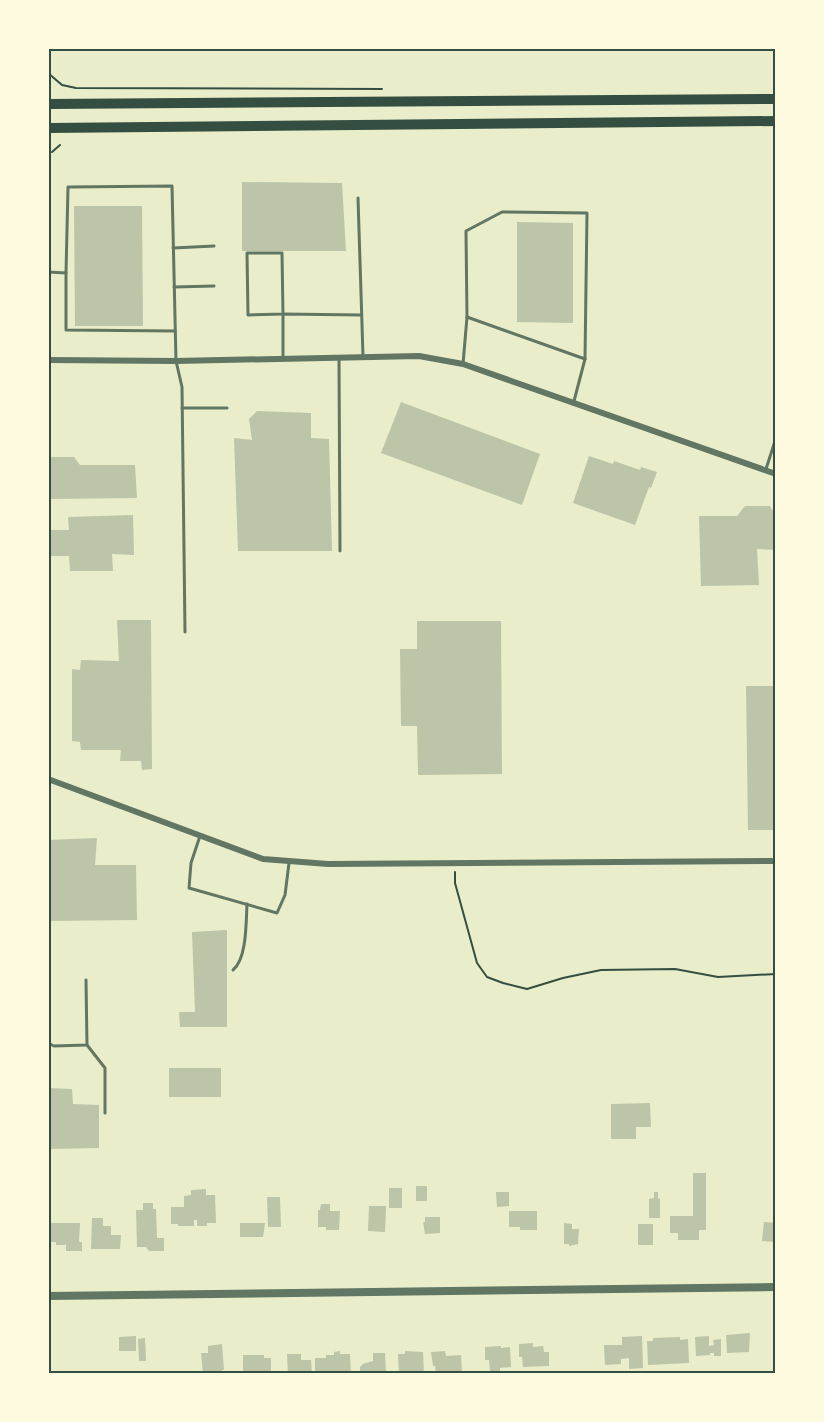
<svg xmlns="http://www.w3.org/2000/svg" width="824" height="1422" font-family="'DejaVu Sans',sans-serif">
<rect width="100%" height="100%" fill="#e9edc9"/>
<g fill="#bcc5a7">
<path d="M242,182L342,183L346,251H242Z"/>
<path d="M74,206H142L143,326H75Z"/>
<path d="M517,222L573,223V323L517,322Z"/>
<path d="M401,402L540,454L522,505L381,453Z"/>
<path d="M257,411L311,413V438L329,439L332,551H238L234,438L252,440L249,419Z"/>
<path d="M589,456L613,464L614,461L640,470L641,467L657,472L651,488L649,487L635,525L573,503Z"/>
<path d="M48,457H74L80,465H135L137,498L48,499Z"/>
<path d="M745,506H770L772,510L776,511V550L757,549L759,585L701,586L699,516H737Z"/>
<path d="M133,515L134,555L112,554L113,571H70L69,556H48V530H69L68,517Z"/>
<path d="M117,620H151L152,769L142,770L141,761H120L121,750H81L80,742L72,741V669L80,670L81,660L119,661Z"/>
<path d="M417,621H501L502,774L418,775L417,726H401L400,649H417Z"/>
<path d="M746,686H776V830H748Z"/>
<path d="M97,838L95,865H136L137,920L48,921V840Z"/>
<path d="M227,930V1027H180L179,1012H195L192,932Z"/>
<rect x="169" y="1068" width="52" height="29"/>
<path d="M48,1088L72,1089L73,1104L99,1105V1148L48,1149Z"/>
<path d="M650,1103L651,1127H636V1139H611V1104Z"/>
<path d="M693,1173H706V1230H699V1240H678V1233H670V1216H693Z"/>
<rect x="416" y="1186" width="11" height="15"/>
<rect x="389" y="1188" width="13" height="20"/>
<path d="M206,1189V1195H215L216,1223H207V1226H197V1220H194V1226H178V1224H171V1207H184V1196L191,1195V1190Z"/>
<path d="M496,1192H509V1206L497,1207Z"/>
<path d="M654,1192H658V1199L660,1198V1218H649V1199L654,1198Z"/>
<path d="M267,1197H280L281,1227H268Z"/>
<path d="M143,1203H153V1209H156L157,1238H164V1251H149L146,1247H137L136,1210H143Z"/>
<path d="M321,1204H330V1211H340L339,1230H326V1227H318V1210H320Z"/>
<path d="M369,1206H386L385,1232L368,1231Z"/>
<path d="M509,1211H537V1230H520V1227H509Z"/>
<path d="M425,1217H440V1233L425,1234L423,1222H425Z"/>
<path d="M92,1218H103V1226H111V1235H121L120,1249H91Z"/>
<path d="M764,1222L776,1223V1242L762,1241Z"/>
<path d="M50,1223H80L79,1242H82V1251H66V1244L64,1245H56V1242H50Z"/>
<path d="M240,1223H265L263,1237H240Z"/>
<path d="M564,1223L572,1224V1229H579L578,1244L569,1246V1244H564Z"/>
<rect x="638" y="1224" width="15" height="21"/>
<path d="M750,1333L749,1352L727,1353L726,1335Z"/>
<path d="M136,1336V1351H119V1337Z"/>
<path d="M642,1336L643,1368L629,1369V1358L621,1359V1364L605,1365L604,1345H622V1337Z"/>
<path d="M709,1336V1346L714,1345L713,1340L721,1339V1356H714V1353H710V1355L696,1356L695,1337Z"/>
<path d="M680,1337V1340L688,1339L689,1363L648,1365L647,1341H653V1338Z"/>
<path d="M145,1338L146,1361H139L138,1339Z"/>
<path d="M533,1343V1347L543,1346L544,1352H549V1366L523,1367L522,1357H519V1344Z"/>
<path d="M222,1344L224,1370H222V1374H203L201,1353H208V1346Z"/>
<path d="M501,1346V1348L510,1347L511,1367L500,1368V1371H490L489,1360H485V1347Z"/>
<path d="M340,1351V1354H350L351,1374H315V1358H326V1355H334V1352Z"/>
<path d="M405,1351L423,1352L424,1374L399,1373L398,1354H405Z"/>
<path d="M445,1351L446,1356L461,1355L462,1374H436L435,1366H433L431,1352Z"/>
<path d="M373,1353H385L386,1374H360V1367L363,1364L373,1361Z"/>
<path d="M287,1354H301V1360H311L312,1374H288Z"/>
<path d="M243,1355H264V1358H271V1374H249V1371H243Z"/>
</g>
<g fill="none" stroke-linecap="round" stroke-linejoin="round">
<g stroke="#344e41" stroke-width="2">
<path d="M48,73L62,85L76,88L382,89"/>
<path d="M52,152L60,145"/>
<path d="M455,872V883L477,963L487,977L503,983L527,989L563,978L601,970L675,969L718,977L776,974"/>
</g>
<g stroke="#617663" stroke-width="3">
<path d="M358,198L363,356"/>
<path d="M173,248L214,246"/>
<path d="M247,253H282L283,314L248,315Z"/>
<path d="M48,272L66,273L68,187L172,186L176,361L182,387L185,632"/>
<path d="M66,273V330L175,331"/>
<path d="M174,287L214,286"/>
<path d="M467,317L585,359"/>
<path d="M283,359V314L361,315"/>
<path d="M339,359L340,551"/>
<path d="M463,364L467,317L466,231L502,212L587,213L585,359L574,401"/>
<path d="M182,408H227"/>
<path d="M766,469L776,438"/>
<path d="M200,836L191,863L189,888L277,913L285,895L289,863"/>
<path d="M233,970C247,959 246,922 247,904"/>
<path d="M48,1043L54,1046L87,1045L86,980"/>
<path d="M87,1045L105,1068V1113"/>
</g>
<g stroke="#617663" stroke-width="6">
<path d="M48,360L176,361L419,356L463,364L776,474"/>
<path d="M48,779L263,859L328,864L776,861"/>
</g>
<path stroke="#617663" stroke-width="8" d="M48,1296L776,1287"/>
<g stroke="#344e41" stroke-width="10">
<path d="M48,104L776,99"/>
<path d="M48,128L776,121"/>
</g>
</g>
<rect width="824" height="1422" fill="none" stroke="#fefae0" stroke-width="99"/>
<rect x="50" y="50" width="724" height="1322" fill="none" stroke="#344e41" stroke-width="2"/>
</svg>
